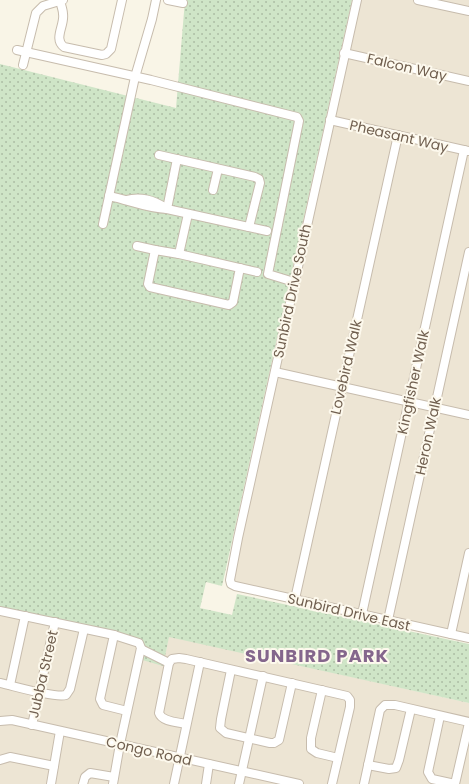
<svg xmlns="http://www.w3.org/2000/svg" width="469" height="784" font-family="Poppins,sans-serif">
<defs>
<pattern id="grass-dots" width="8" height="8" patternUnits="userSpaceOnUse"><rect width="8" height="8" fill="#cfe5c7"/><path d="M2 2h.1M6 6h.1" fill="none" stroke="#acbda4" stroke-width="1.8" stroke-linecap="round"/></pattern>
</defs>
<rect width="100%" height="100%" fill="#f9f5e7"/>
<g fill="#ede5d4">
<path d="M357,0H469V638L232,584Z"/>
<path d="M0,611L136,640L163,665L169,636L469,703V784H0Z"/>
</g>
<path fill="url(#grass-dots)" d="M185,0H352L222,586L206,582L200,608L232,615L237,594L469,644V703L169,637L163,666L139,659L141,645L0,611V64L176,108Z"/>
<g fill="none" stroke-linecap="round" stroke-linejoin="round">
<g stroke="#c7bcad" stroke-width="10">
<g id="minor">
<path d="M168,0L183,3"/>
<path d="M357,0L238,538L230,580L231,584L235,586L469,638"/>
<path d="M418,0L469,11"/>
<path d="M60,1C61,5 63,10 63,14C65,25 53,39 64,47L102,55L106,54L111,49L122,0"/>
<path d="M17,50L151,80L297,117L299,121L268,274L294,282"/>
<path d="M344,53L469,81"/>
<path d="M23,65L36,13L43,6L63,0"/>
<path d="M330,120L468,151"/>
<path d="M159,155L255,177L259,179L260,183L249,227"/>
<path d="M177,159L167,209L267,231"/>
<path d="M213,190L218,169"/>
<path d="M109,196C129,200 146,208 167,209"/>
<path d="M126,200C141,196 153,200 166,208"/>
<path d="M188,214L179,254L155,250L148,284L150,287L229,305L233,302L240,268"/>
<path d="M103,224L135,77L152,19L156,0"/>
<path d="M137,246L155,250"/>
<path d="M179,254L257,272"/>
<path d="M275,372L469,415"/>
<path d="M295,599L398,135"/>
<path d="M0,611L114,635L139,643L141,648L120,744L113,784"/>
<path d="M362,614L464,150"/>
<path d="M388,620L469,252"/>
<path d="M451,634L469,553"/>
<path d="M114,635L100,699L103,705L127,711"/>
<path d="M141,649L169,663"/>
<path d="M231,670L221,719L220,728L226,733L270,743H274L279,740L292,683"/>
<path d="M0,683C14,686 54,698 66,695L70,689L84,629"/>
<path d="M10,685L25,616"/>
<path d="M322,690L311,738V749L317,753L338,758"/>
<path d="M440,716L428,772L432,779L455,784"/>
<path d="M0,721L12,720L299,784"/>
<path d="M186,724C178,722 162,722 159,713L169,663L172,659L179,658L186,659L347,696L350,700V707L332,784"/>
<path d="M32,725L55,622"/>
<path d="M0,760L10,757L54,766"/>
<path d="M368,765L389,769L396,768L399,760L411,709"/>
<path d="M51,784L60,731"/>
<path d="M83,784L85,777L90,773L114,777"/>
<path d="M174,784L200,662"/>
<path d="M206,784L209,764"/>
<path d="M239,784L263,676"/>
<path d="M364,784L380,710L385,705H395L469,722"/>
<path d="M455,784L469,723"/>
</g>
</g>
<use href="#minor" stroke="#fff" stroke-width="8"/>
</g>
<g text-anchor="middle" stroke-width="4" stroke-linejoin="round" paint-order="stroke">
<g font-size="14" fill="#705f4f" stroke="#fdf9ed">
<text transform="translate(407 67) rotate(13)" y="5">Falcon Way</text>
<text transform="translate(399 136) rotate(13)" y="5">Pheasant Way</text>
<text transform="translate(292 291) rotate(-78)" y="5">Sunbird Drive South</text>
<text transform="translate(346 367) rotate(-77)" y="5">Lovebird Walk</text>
<text transform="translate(413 382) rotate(-78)" y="5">Kingfisher Walk</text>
<text transform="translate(428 436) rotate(-78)" y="5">Heron Walk</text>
<text transform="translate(349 612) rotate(13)" y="5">Sunbird Drive East</text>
<text transform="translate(43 674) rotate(-77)" y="5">Jubba Street</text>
<text transform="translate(149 751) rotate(13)" y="5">Congo Road</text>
</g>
<g font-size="18" font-weight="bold" letter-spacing="1" fill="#84668c" stroke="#fdf9ed">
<text x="317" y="662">SUNBIRD PARK</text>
</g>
</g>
</svg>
